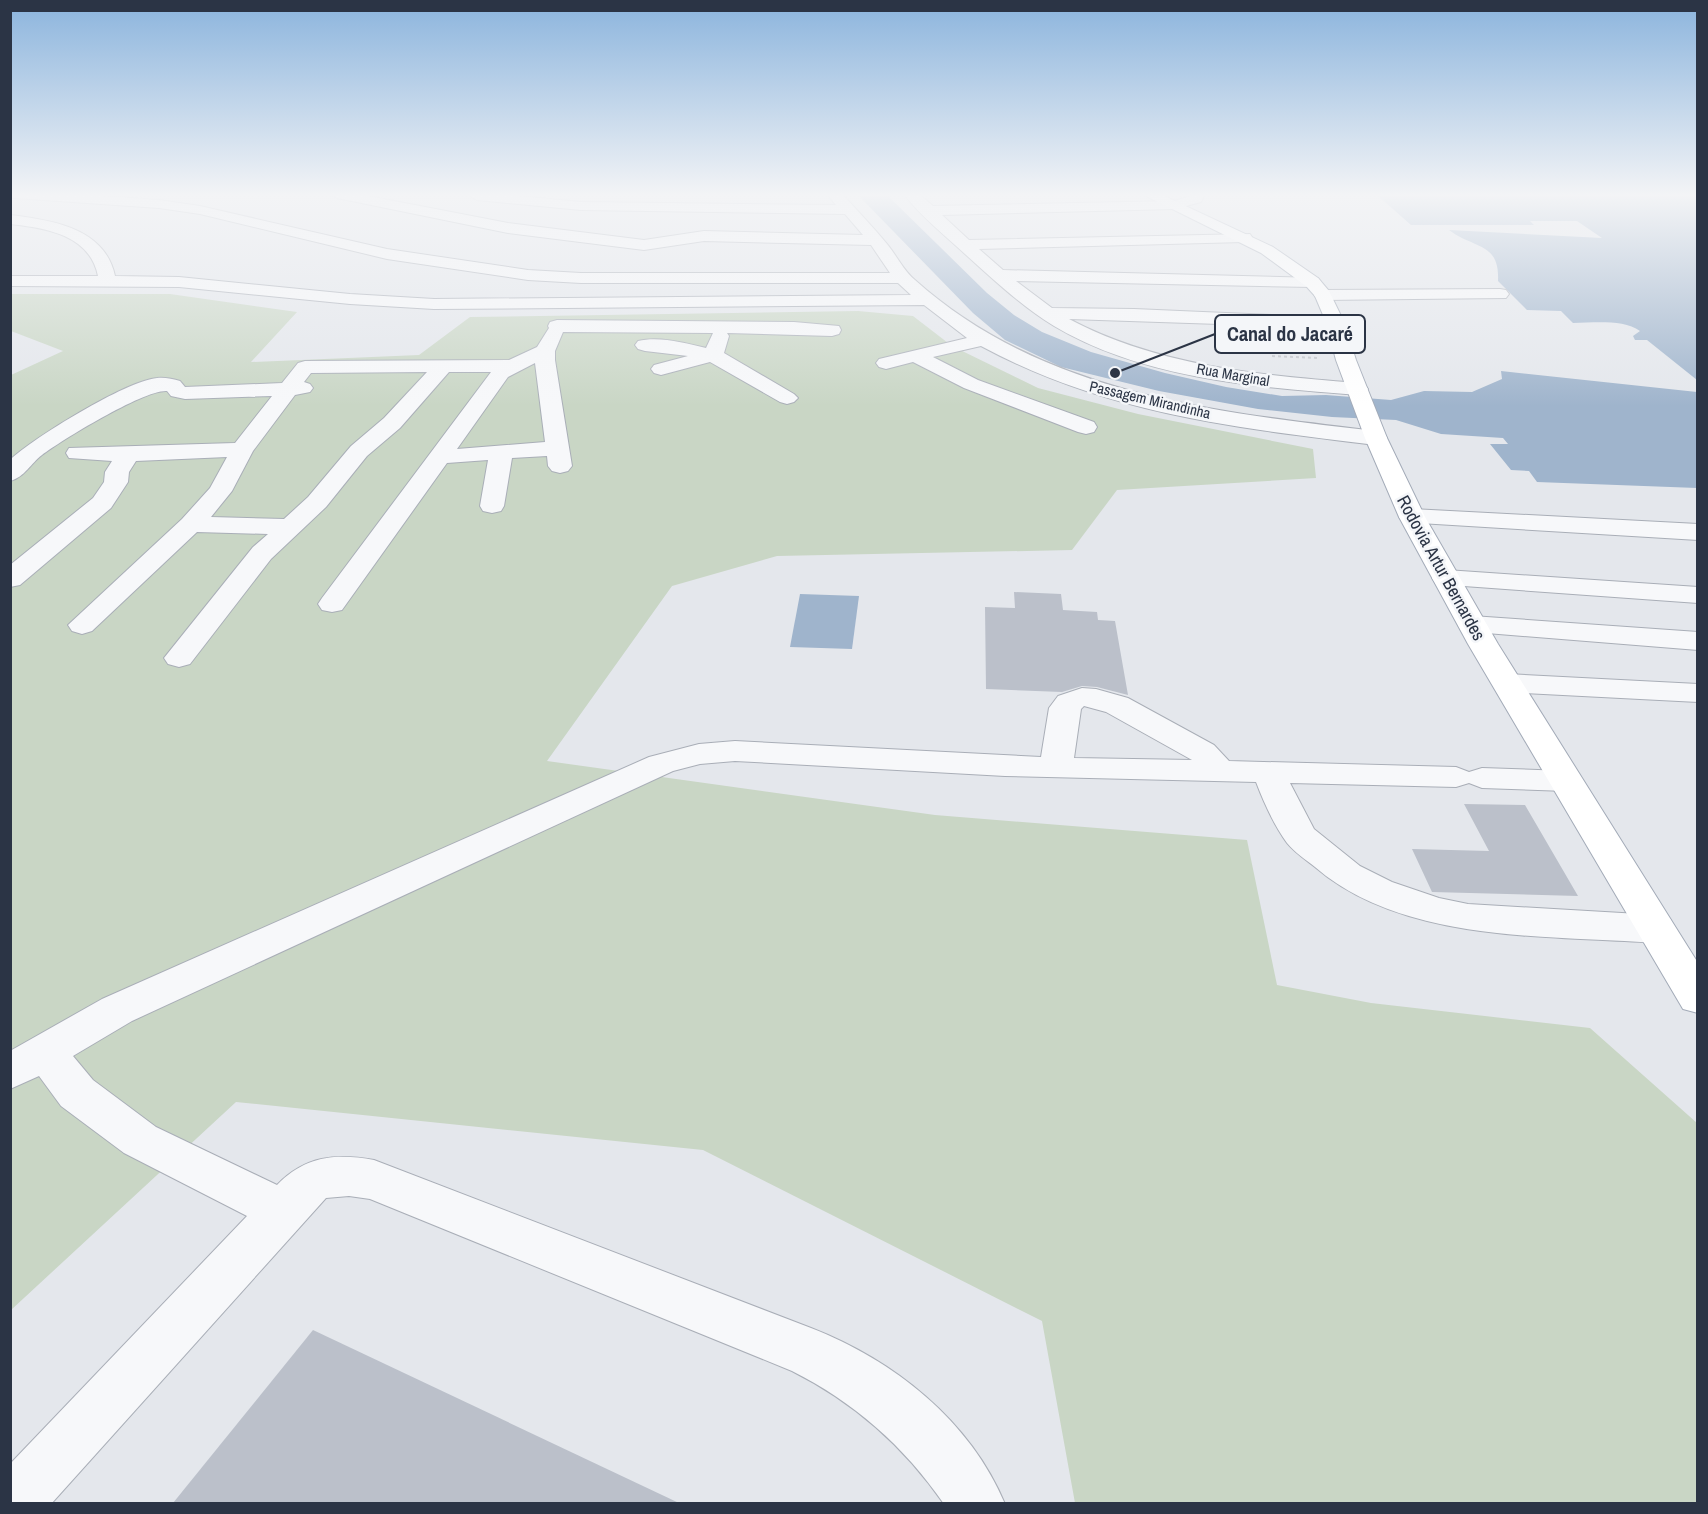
<svg xmlns="http://www.w3.org/2000/svg" width="1708" height="1514" font-family="'Archivo Narrow',sans-serif">
<rect width="100%" height="100%" fill="#e4e7ec"/>
<path fill="#c9d6c5" d="M11,294H170L297,312L251,362L419,355L470,317L858,311L913,316L952,346L1038,388L1138,414L1313,449L1316,478L1117,490L1072,550L777,556L672,586L547,761L935,815L1247,840L1277,985L1371,1003L1590,1028L1697,1123V1503H1075L1042,1321L703,1150L236,1102L11,1310V375L63,351L11,331Z"/>
<g fill="#9fb4cc">
<path d="M857,194H886L987,293L1014,315L1042,332L1091,352L1165,373L1226,387L1282,396L1326,395L1391,400L1424,391L1472,392L1502,379L1501,371L1697,392V488L1537,482L1529,471L1511,470L1490,444H1508L1503,438L1441,434L1396,420L1332,417L1258,409L1159,391L1061,367L1005,340L973,313Z"/>
<path d="M1376,194H1697V380L1647,340H1635L1633,336L1640,331C1623,319 1593,323 1573,323L1561,311L1527,310L1498,281C1500,242 1474,249 1449,230L1602,238L1577,221H1530L1534,225H1411Z"/>
<path d="M800,594L859,596L852,649L790,647Z"/>
</g>
<g fill="#bbc0ca">
<path d="M1014,592L1061,594L1063,610L1097,612L1098,620L1115,621L1128,695L1097,687L1082,686L1062,692L986,689L985,607L1015,608Z"/>
<path d="M1464,804L1525,805L1578,896L1432,892L1412,849L1489,851Z"/>
<path d="M313,1330L679,1503H173Z"/>
</g>
<g fill="none" stroke-linecap="round" stroke-linejoin="round">
<g stroke="#a9aeb7" stroke-width="2">
<g id="minor">
<path d="M10,194H74L159,200L200,206L387,249L528,270L581,273H890L871,245L704,241L644,250L508,233L337,198L330,194H358L508,223L644,240L704,231L863,235L845,214L581,210L477,200L470,196L471,194H499L581,202L836,205L827,194H842C857,210 873,227 887,244C897,256 903,270 915,280C1042,394 1213,412 1376,431L1384,433L1387,438L1384,443L1376,445C1236,428 1107,414 981,346L933,357L978,380L1094,422L1097,427L1094,432L1086,434L1078,432L964,388L913,362L886,369L879,367L876,363L879,359L967,338L924,305L434,309L350,304L179,287L10,286V276H98C90,235 46,228 10,224V215C52,220 105,228 115,276L179,277L350,294L434,299L911,295L898,283H581L528,280L387,259L200,214L159,208L15,198L10,197Z"/>
<path d="M904,194H919L933,206L1174,201L1191,196L1190,194H1205L1201,202L1175,209L942,215L969,240L1250,234L1252,237L1244,242L979,249L1003,270L1318,278L1321,282L1318,286L1312,287L1016,281L1052,308L1134,309L1342,318L1344,322L1342,326L1335,328L1069,319C1158,366 1258,375 1358,383L1365,385L1368,389L1365,393L1358,395C1256,387 1143,379 1054,326C1021,306 993,279 965,254C946,236 920,216 904,194Z"/>
<path d="M1500,289L1506,290L1509,294L1506,298L1323,300L1317,299L1314,295L1317,291L1323,290Z"/>
<path d="M557,320L794,322L839,326L841,330L839,334L832,336L727,333L729,336L724,353L794,394L798,398L794,402L787,404L780,402L710,362L661,375L654,373L651,369L654,365L688,356L645,351L638,349L635,345L638,341C659,336 685,343 706,348L713,333L563,332L555,351V360L572,466L568,471L560,473L552,471L548,466L547,456L512,458L504,506L501,511L492,513L483,511L480,506L488,460L447,463L342,610L332,612L322,610L318,604L322,598L491,372H449L400,428L367,456L326,507L271,559L190,664L179,667L168,664L164,658L253,547L268,534L197,532L92,631L82,634L72,631L68,625L182,519L210,488L227,457L136,461L129,472L128,482L111,508L20,585L10,587V565L93,498L104,482L105,472L112,461L69,458L66,453L69,448L235,443L272,396L185,399L171,396L167,391C145,389 62,440 42,455C31,463 25,477 10,481V460C33,438 126,381 157,378C164,377 173,379 180,381L185,387L282,383L298,363L305,361L509,360L537,347L549,328L548,326L550,322ZM535,363L545,442L457,449L508,377ZM427,372L384,418L351,446L308,497L284,519L211,517L232,491L253,451L295,395L310,392L313,388L310,384L304,382L311,373Z"/>
<path d="M1412,509L1698,524V540L1403,522L1399,517L1403,512Z"/>
<path d="M1446,570L1698,587V603L1436,584L1432,578L1436,572Z"/>
<path d="M1472,616L1698,632V650L1462,631L1458,625L1462,619Z"/>
<path d="M1507,674L1698,684V702L1507,692L1496,689L1492,683L1496,677Z"/>
<path d="M1082,688L1096,689L1128,698L1214,745L1229,761L1456,767L1469,772L1482,768L1566,771L1578,774L1583,781L1578,788L1566,791L1482,788L1469,783L1456,787L1290,783L1314,829L1360,866L1392,882L1439,898L1468,904L1656,915L1670,919L1675,929L1670,939L1656,943C1546,935 1403,943 1315,867C1306,860 1294,852 1287,843C1274,825 1264,803 1256,782L1005,776L735,761L700,764L673,771L132,1021L73,1056L93,1080L156,1127L277,1185C305,1156 336,1153 374,1160L811,1328C893,1360 970,1420 1005,1504H944C904,1446 854,1402 792,1371L370,1199L349,1196L326,1198L51,1504H10V1464L247,1216L124,1153L61,1106L39,1076L10,1089V1051L102,999L649,757L699,744L735,741L1041,757L1049,708L1058,696ZM1084,706L1106,712L1192,760L1074,758L1081,709Z"/>
</g>
</g>
<g stroke="#a3abb8" stroke-width="2">
<path id="major" d="M1142,194H1160L1273,247L1318,278L1329,291L1344,322L1356,360L1387,438L1425,517L1498,644L1698,963V1013L1683,1009L1468,644L1399,517L1365,438L1336,360L1326,322L1315,296L1306,286L1261,253Z"/>
</g>
<path stroke="#c2c5cb" stroke-width="2" stroke-dasharray="3 3" stroke-linecap="butt" d="M1272,356L1319,358"/>
<use href="#minor" fill="#f7f8fa" fill-rule="evenodd"/>
<use href="#major" fill="#fff" fill-rule="evenodd"/>
</g>
<linearGradient id="sky" x2="0" y2="1"><stop stop-color="#8bb4dd"/><stop offset="0.48" stop-color="#f3f4f6"/><stop offset="1" stop-color="#f3f4f6" stop-opacity="0"/></linearGradient>
<rect width="1708" height="406" fill="url(#sky)"/>
<g text-anchor="middle" stroke-width="5" stroke-linejoin="round" paint-order="stroke">
<g font-size="15" fill="#2b3445" stroke="#f4f6f9">
<text transform="translate(1233 375) rotate(10)" y="5">Rua Marginal</text>
<text transform="translate(1150 400) rotate(13)" y="5">Passagem Mirandinha</text>
</g>
<g font-size="18" fill="#2b3445" stroke="#f4f6f9">
<text transform="translate(1441 568) rotate(61)" y="6">Rodovia Artur Bernardes</text>
</g>
</g>
<path fill="none" stroke="#2b3445" stroke-width="2" d="M1115 373L1215 334"/>
<circle fill="#2b3445" stroke="#f4f6f9" stroke-width="2" cx="1115" cy="373" r="6"/>
<rect fill="#f4f6f9" stroke="#2b3445" stroke-width="2" x="1215" y="315" width="150" height="38" rx="6"/>
<g font-size="20" text-anchor="middle" font-weight="bold" fill="#2b3445">
<text x="1290" y="341">Canal do Jacaré</text>
</g>
<rect width="1708" height="1514" fill="none" stroke="#2b3445" stroke-width="24"/>
</svg>
